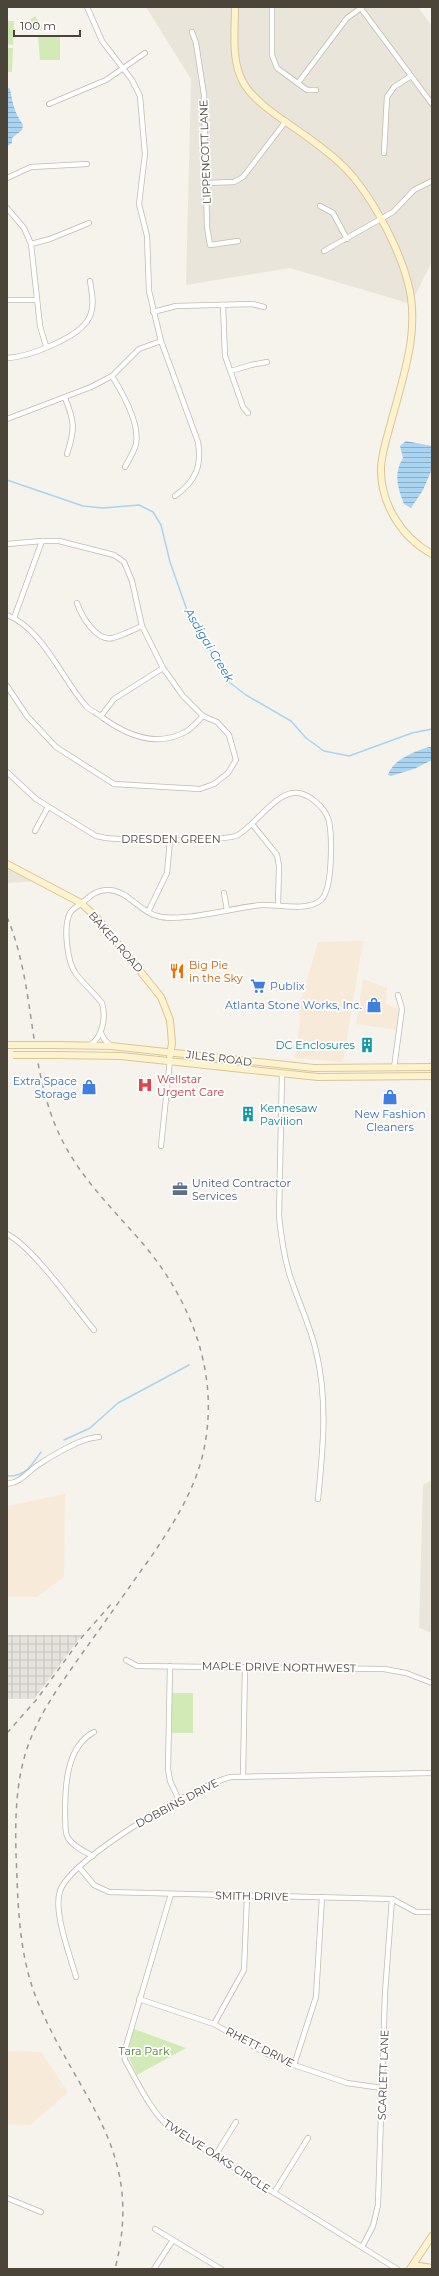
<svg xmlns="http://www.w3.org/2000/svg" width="439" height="2276" font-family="Montserrat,sans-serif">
<defs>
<pattern id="industrial-grid" width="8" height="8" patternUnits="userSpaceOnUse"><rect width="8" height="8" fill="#e6e2dd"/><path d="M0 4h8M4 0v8" fill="none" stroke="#c7c3be"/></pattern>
<pattern id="water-rules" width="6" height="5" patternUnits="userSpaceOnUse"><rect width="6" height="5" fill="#a9d4f2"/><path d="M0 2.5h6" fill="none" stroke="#8caec5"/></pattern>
</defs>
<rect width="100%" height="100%" fill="#f6f3ec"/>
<g fill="#eae5da">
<path d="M146,7H418L432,26V261L411,304L290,268L186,285L191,79Z"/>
<path d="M7,863L42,881L7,883Z"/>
<path d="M432,1480V1633L419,1628L423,1485Z"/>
</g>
<g fill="#f7ead8">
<path d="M363,941L343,1062L295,1058L300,1020L299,1008L318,942Z"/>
<path d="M363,979L387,988L386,1004L398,1009L396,1030L356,1024Z"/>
<path d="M65,1494L64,1577L37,1597H7V1506Z"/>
<path d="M7,2051L41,2052L68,2092L30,2125L7,2124Z"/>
</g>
<path fill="url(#industrial-grid)" d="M7,1635H82L34,1699H7Z"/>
<g fill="#d2eab5">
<path d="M35,16L42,26L41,30L31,29V19Z"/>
<path d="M7,21H14L13,45L7,44Z"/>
<path d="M38,36H60V60H40Z"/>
<path d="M7,48H13L12,72H7Z"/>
<rect x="172" y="1693" width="21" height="40"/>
<path d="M134,2029L186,2048L137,2075L127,2054Z"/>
</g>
<g fill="url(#water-rules)">
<path d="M7,87L10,89C13,105 14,111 23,125L22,130L12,138V143L7,146Z"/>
<path d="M406,441L432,446V469L423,490L411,508L404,504C398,488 393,474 403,458L400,446Z"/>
<path d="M429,747H432V760L414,769L391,776L388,775C393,759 416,751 429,747Z"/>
</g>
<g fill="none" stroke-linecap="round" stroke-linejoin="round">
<g stroke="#a9d4f2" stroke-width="1.5">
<path d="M7,480L83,506L103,508L139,505L153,512L161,525L170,562L188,613L229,682L246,695L291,721L306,738L324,751L349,756L412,733L432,729"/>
<path d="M64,1440L90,1428L118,1403L189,1365"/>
<path d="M7,1476C25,1477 32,1465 41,1452"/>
</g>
<g stroke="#c2bbae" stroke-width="6">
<g id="street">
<path d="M87,7L102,41L132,80L140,96L145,154L139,204L147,236L149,291L161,341L198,442C202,466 196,481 175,496"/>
<path d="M272,7V55L277,68L307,90H316"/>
<path d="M360,7L432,104"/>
<path d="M192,32L196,43L204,95L207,227L210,245L238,241"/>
<path d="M298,83L347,18L361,8"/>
<path d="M49,104L106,80L145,53"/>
<path d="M384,153L387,97L394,87L411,76"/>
<path d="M7,178L31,167L87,164"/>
<path d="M206,183L234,182L243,177L286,121"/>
<path d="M320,206L333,213L347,239"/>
<path d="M7,208L24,228L31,244L40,326L46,346"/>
<path d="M31,244L50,239L89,223"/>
<path d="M324,251L393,212L414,190L432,181"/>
<path d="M7,300H36"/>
<path d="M223,305L225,356L243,407L248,413"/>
<path d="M153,312L176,306L253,304L264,307"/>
<path d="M7,358C28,357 79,338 89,318C95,306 92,294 90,281"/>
<path d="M231,371L251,365L267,362"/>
<path d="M112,376C122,392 140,424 136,444C134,452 129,459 125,467"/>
<path d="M65,398C75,422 75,430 67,454"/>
<path d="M7,419L91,387L112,376L139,349L161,341"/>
<path d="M7,544L42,541H59L114,555L124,562L132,581L142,626L163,668L183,696L203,716L217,722L229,735L236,760L228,773L214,784L200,789L114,784L56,747L27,716L7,686"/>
<path d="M77,603C81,615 96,642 113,638C123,635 133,630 142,626"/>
<path d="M7,615C42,628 62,679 86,706C90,711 98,713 103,718C128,736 158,748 187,731C193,727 198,721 203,716"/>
<path d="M14,618L42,541"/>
<path d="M101,716L114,699L163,668"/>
<path d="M7,772L36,799L96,836L106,838C125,840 226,842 238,835C255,825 274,795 293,793C307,791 325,807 329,821C332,837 333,889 321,900C307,912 279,904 262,905C235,907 181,923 157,916C138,911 128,890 108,890C96,890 90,896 82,903C78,906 73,908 70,913C63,926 67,962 76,974C84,984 94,993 102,1003C106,1017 103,1037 90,1045"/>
<path d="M252,824L277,855L279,866L278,905"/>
<path d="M35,831L48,807"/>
<path d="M224,893L227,910"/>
<path d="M148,912L167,873L170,840"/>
<path d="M101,1033L104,1039L111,1046"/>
<path d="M394,1068L402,1009L398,995"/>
<path d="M282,1073L279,1216C281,1236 284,1257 290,1276C298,1301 310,1325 316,1351C328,1400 323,1449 318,1499"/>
<path d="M161,1146L170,1060"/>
<path d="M7,1234C34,1248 73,1305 94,1330"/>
<path d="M7,1484C22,1482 26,1473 38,1465C51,1456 83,1437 99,1437"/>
<path d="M126,1660L137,1666L384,1669L406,1673L432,1683"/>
<path d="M170,1666L168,1769L170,1781L179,1800"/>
<path d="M243,1777L245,1667"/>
<path d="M93,1856C85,1852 74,1847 68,1838C64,1832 66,1822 65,1815C65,1786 66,1747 94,1732"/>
<path d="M79,1867L94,1885L109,1892L392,1899L416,1912H432"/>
<path d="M171,1894L124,2053L125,2060C138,2083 150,2110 170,2128L397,2269"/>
<path d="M76,1977C70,1955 53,1912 60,1891C71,1858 196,1785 231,1777L432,1773"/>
<path d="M139,1999L214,2024L267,2054L294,2065L347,2083L382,2088"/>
<path d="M214,2024L244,1970L247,1896"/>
<path d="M294,2065L316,1997L322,1897"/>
<path d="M215,2156L236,2122"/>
<path d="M274,2193L308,2138"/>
<path d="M7,2198L41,2212"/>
<path d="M155,2229L221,2269"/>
<path d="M362,2247L373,2226L378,2205L385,1993L392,1899"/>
<path d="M154,2269L173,2240"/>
</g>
</g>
<g stroke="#d6c79b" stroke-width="8">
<g id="secondary">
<path d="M235,7C235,32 231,60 243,82C254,103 287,122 306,136C325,150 344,164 358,183C378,209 400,251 408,283C421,331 402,380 390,426C386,440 382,453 381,467C380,503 401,537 432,554"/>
<path d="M7,864L81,903L98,919L161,997L170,1020L172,1043L170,1056"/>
<path d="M7,1045H14"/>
<path d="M56,1045L111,1046L314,1068L432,1067"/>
<path d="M59,1055L121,1056L318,1077L432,1076"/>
<path d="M413,2265L432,2268"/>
<path d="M410,2269L432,2236"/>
</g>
</g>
<use href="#street" stroke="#fff" stroke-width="4.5"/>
<use href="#secondary" stroke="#fff3cd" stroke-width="6"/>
<g stroke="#9a9a9a" stroke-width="1.5" stroke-dasharray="5 5" stroke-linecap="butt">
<path d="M7,917C37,988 27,1071 62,1140C82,1180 115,1211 144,1245C187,1296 215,1362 207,1430C202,1479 178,1517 151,1557C129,1587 108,1618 86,1648C65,1678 42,1708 29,1743C16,1778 15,1816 16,1853C18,1902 18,1953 37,2000C78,2100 146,2148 115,2269"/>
<path d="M7,1733L37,1699L82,1637L114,1601"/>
</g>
<g stroke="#d6c79b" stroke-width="8" stroke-linecap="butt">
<g id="secondary-bridge">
<path d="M14,1045H56"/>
<path d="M13,1055H59"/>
</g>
</g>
<use href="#secondary-bridge" stroke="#fff3cd" stroke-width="6"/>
</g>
<defs>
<g id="restaurant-bare" transform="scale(1.2)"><path d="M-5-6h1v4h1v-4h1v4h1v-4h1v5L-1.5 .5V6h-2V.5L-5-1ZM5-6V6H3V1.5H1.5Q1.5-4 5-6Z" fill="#e8710a" stroke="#fff" stroke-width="2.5" paint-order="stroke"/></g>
<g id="supermarket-bare" transform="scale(1.2)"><path d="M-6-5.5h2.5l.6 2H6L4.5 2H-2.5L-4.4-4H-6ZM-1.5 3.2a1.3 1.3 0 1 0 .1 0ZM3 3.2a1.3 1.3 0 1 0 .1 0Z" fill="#3f7fe0" stroke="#fff" stroke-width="2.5" paint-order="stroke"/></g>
<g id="shop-bare" transform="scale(1.2)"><path d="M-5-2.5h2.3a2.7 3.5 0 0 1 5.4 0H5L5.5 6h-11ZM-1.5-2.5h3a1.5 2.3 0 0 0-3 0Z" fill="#3f7fe0" stroke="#fff" stroke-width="2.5" paint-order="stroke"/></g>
<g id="building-bare" transform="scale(1.2)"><path d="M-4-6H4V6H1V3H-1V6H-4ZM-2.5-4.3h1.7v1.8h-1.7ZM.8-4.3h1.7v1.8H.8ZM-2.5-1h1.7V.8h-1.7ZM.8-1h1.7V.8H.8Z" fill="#0f9aa8" stroke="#fff" stroke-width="2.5" paint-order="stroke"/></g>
<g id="hospital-bare" transform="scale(1.2)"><path d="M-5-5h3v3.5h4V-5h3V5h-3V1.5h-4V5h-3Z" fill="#e0444e" stroke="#fff" stroke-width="2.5" paint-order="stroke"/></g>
<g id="office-bare" transform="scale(1.2)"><path d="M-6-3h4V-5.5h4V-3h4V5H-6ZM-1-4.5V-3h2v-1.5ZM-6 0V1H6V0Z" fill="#5c6f8a" stroke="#fff" stroke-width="2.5" paint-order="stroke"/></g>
</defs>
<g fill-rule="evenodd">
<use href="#restaurant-bare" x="177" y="971"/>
<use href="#supermarket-bare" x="258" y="986"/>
<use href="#shop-bare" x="374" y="1005"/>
<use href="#building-bare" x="367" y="1045"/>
<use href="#hospital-bare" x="145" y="1085"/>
<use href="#shop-bare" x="89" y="1087"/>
<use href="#shop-bare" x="390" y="1097"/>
<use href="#building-bare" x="248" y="1114"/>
<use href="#office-bare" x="180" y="1189"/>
</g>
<g text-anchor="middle" stroke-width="3.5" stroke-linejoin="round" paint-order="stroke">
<g font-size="11" fill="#4b4439" stroke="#fff">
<text transform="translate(205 152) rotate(-92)" y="4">LIPPENCOTT LANE</text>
<text x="171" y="843">DRESDEN GREEN</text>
<text transform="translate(116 942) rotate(49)" y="4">BAKER ROAD</text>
<text transform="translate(219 1058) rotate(7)" y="4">JILES ROAD</text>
<text transform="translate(279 1667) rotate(1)" y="4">MAPLE DRIVE NORTHWEST</text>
<text transform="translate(177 1803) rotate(-28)" y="4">DOBBINS DRIVE</text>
<text transform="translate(252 1896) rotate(1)" y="4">SMITH DRIVE</text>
<text transform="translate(260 2047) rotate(27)" y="4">RHETT DRIVE</text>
<text transform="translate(383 2075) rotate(-88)" y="4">SCARLETT LANE</text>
<text transform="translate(217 2156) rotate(33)" y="4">TWELVE OAKS CIRCLE</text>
</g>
<g font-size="11" fill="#c56008" stroke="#fff" text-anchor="start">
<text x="189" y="969">Big Pie<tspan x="189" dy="13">in the Sky</tspan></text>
</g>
<g font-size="11" fill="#366cbe" stroke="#fff" text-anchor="end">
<text x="270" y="990" text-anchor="start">Publix</text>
<text x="362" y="1009">Atlanta Stone Works, Inc.</text>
<text x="77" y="1085">Extra Space<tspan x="77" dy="13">Storage</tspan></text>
<text x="390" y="1118" text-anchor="middle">New Fashion<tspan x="390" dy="13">Cleaners</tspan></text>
</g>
<g font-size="11" fill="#0d838f" stroke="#fff" text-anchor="end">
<text x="355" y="1049">DC Enclosures</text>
<text x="260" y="1112" text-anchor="start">Kennesaw<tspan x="260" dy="13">Pavilion</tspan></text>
</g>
<g font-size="11" fill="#be3a42" stroke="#fff" text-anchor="start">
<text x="157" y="1083">Wellstar<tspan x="157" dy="13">Urgent Care</tspan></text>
</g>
<g font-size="11" fill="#4e5e75" stroke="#fff" text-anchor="start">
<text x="192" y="1187">United Contractor<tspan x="192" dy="13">Services</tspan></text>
</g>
<g font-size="11" fill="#4a7f2a" stroke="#fff">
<text x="144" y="2055">Tara Park</text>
</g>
<g font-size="12" font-style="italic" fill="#2e7ab2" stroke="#fff">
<text transform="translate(209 645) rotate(59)" y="4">Asdigai Creek</text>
</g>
</g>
<rect width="439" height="2276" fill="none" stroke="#4b4439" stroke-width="16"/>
<path d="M14 30v6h66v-6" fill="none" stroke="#4b4439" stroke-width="2"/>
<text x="20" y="30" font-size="12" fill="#4b4439" stroke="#ffffff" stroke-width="3" paint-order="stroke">100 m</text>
</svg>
